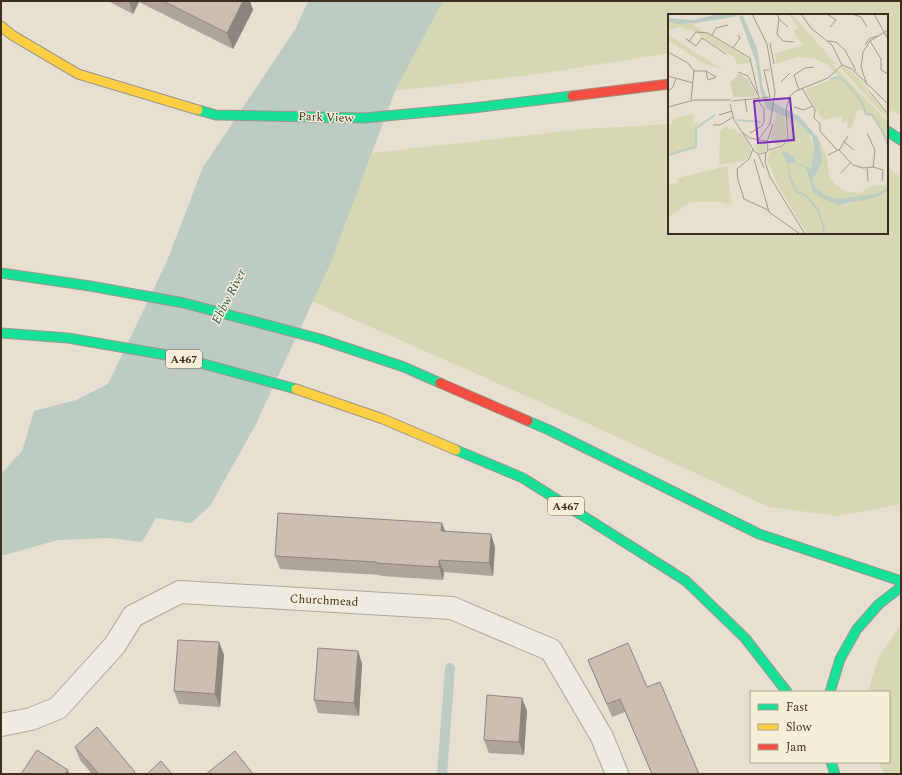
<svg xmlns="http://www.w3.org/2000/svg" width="902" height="775" font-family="Spectral,serif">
<rect width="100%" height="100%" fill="#e7e0d1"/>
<g fill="#d6d7b3">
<path d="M443,1H901V116L887,109V15H669V53L545,73L395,91Z"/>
<path d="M669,124V233H887V165L901,178V504L838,516L769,507L578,419L312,301L372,153L583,129Z"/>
<path d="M901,625V774H884L879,762H889V692H868L879,656Z"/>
</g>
<path fill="#bcccc2" d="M308,1H443L395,91L331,262L255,426L210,506L191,523L156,518L142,542L110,538L58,540L1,556V474L22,451L34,411L76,400L108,384L167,261L203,167L296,28Z"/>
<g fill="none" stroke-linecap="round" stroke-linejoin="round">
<path stroke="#bcccc2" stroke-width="10" d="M442,774L450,668"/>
<g stroke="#ada599" stroke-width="24">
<path id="street" d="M1,725L31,719L58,708L115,645L133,616L180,592L452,608L551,650L602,737L617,774"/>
</g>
<g stroke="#9c958a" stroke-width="11">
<g id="fast">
<path d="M198,110L216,115L364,118L473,108L572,96"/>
<path d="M887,131L901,140"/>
<path d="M1,273L90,286L184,303L320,339L404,367L440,383"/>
<path d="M1,333L68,338L178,357L296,389"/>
<path d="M528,421L549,430L759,534L901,581"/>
<path d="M456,450L523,478L686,581L745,638L787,692"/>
<path d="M830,692L840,659L857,629L879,604L901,587"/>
<path d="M831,762L835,774"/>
</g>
</g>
<g stroke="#9c958a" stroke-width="11">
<g id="slow">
<path d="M1,26L12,35L78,74L198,110"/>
<path d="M296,389L383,419L456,450"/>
</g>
</g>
<g stroke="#9c958a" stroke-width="11">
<g id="jam">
<path d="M572,96L669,84"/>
<path d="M440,383L528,421"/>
</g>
</g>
<use href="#street" stroke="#efebe3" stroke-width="22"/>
<use href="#fast" stroke="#16e098" stroke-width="9"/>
<use href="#slow" stroke="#ffcf43" stroke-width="9"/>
<use href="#jam" stroke="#f24e42" stroke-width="9"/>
</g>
<g fill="#afa499">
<path d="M108,1H250L253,10L233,49L139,2L133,14Z"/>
<path d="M442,523L445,531L495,547L493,576L444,572L443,580L381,576L380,575L280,569L275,556Z"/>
<path d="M219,642L224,655L220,707L179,704L174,691Z"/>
<path d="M358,651L362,664L359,716L318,713L314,700Z"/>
<path d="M588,660L647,687L699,774H652L625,712L612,717L593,673Z"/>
<path d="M522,698L527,711L524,755L489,753L484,740Z"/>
<path d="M75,747L135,772L136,774H92L80,760Z"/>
</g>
<g fill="#8e867d">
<path d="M129,1H138L139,2L133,14Z"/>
<path d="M243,1H250L253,10L233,49L227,33Z"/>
<path d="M442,523L447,536L441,531Z"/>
<path d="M491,534L495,547L493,576L489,563Z"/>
<path d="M439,560L444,572L443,580L439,567Z"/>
<path d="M219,642L224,655L220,707L215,694Z"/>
<path d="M358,651L362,664L359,716L354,703Z"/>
<path d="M522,698L527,711L524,755L519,742Z"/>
<path d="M68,770L69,774H65Z"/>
</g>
<g fill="#cbbfb2" stroke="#8e867d">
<path d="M163,1H243L227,33Z"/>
<path d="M278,513L442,523L441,531L491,534L489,563L439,560V567L376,563V562L275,556Z"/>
<path d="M178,640L219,642L215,694L174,691Z"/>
<path d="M628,643L647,687L660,682L699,774H652L620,699L607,704L588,660Z"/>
<path d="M318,648L358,651L354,703L314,700Z"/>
<path d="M487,695L522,698L519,742L484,740Z"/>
<path d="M97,727L135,772L133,774H99L75,747Z"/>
<path d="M37,750L68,770L65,774H21Z"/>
<path d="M235,751L253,774H206Z"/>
<path d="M161,761L172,774H147Z"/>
</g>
<g text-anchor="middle" stroke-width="3" stroke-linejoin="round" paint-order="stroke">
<g fill="#f7eed8" stroke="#756857" stroke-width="1">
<rect x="166" y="350" width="36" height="18" rx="3"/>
<rect x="548" y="497" width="36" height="18" rx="3"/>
</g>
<g font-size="11" font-weight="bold" fill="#3d2e20">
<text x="184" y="363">A467</text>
<text x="566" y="510">A467</text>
</g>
<g font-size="12" fill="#3d2e20" stroke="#f7eed8">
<text transform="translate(326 117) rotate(2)" y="4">Park View</text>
<text transform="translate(324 600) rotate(3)" y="4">Churchmead</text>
</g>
<g font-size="13" font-style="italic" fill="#2f5d5a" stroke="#f7eed8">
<text transform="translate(228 296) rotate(-63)" y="5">Ebbw River</text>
</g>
</g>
<g transform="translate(668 14)">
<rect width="220" height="220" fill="#e7e0d1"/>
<path d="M120,0H124L168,50H164L220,108V131L204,101L198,100L195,95L189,97L185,111L180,116L179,107L174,109L175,102L156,106L148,95L137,75L171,63L160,51L148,45L130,43L107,50L108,43L105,40L135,31L126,18L130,13ZM0,7L24,10L83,46L82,49L69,50L66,43L22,15L20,17L13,13L0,16ZM0,21L51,53L53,55L33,48L0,26ZM174,52L185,58L201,75L199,77L220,101V106L172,53ZM26,100L25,108L30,109L28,113V133L0,141V109L4,110L6,104ZM109,100L116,102L119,125L110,132L102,125ZM119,103L130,108L139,117L146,134L143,154L129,150L126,143L116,138L119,150L124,149L138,154L142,172L149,181L175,192L220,177V220H139L110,171L99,146L102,136L112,134L120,127L123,117ZM58,111L61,115H67L69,119H73L82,132L83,139L76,147L51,151L52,117ZM152,127L159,144L161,163L168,171L179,178L193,179L200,173L220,170V173L211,179L189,183L168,185L155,180L147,173L144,166L155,147L150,128ZM87.5 133a5.5 5.5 0 1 1 11 0a5.5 5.5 0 1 1-11 0ZM59,152L64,191L51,188H23L0,203V170L9,169L10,164Z" fill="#d6d7b3"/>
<path d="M71,59L80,66L88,80L87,83H66L62,69Z" fill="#d1d1b3"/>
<path d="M51,0L75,2L89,34L95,74L100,86L131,102L150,124L155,147L144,166L147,173L155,180L168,185L208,180L220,173V177L205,184L171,191L151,183L144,176L138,154L124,149L121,150V153L114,139L116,137L126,143L129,150L143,154L146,134L144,123L130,108L99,95L93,80L88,48L71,2L28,9L10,10L0,7V4L25,6Z" fill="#bcccc2"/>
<path fill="none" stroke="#bcccc2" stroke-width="2" d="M162,65L171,63L182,73L194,88L198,100L204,101L214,116L220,132M69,106L93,108M0,141L28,133V114L47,101M121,153L122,164L129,178L137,181L149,194L156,214L155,220"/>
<path fill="none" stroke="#a3998a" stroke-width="1" d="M84,0L99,30L107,78L102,110L91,125M109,0L111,5L109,20L115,27L126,28M133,0L144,15L164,31L174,51M159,0L168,6L162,13M184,0L193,3L199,13M206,0L220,25M111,5L120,13M44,21L48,14L60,11M17,24L28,32L34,24L58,40M21,27L28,18L40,19L82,44L91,84M160,27L168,28L177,36L188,57M202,27L213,45V56L220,60M102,29L106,50M197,31L201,25L209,22M65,34L72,24L70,21M0,38L20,49L26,57L23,86M174,51L184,55L220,90M26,57H38L40,66L48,63L38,57M70,58L80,62L90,81M0,62L25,69M113,68L122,59M199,71L193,53L195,38L202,27L220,16M134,74L147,96L146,104L152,110V117L169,136M131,76L126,61L137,54L146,53M0,77L5,73L8,64M201,77L220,100M77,85L79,98M64,87L102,83L96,56H101M62,90L66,106L76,121L87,138L92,140L99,138L100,132L98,127L82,124L74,118M0,93L26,86H63M126,93L136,96L144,92M51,101L64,97M45,111H52L65,103M82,119L94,112L96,107V95L89,85M175,127L186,136M99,128L105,110M85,135L81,145L69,155L70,166L76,185L100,196M100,136L114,132L120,125L118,95L122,82L128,77L160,64L174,51M171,136L185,151L195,154L205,153L207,136L199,119M98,138L97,148L102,163L137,220M90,140L96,154M160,141L172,135L180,122M86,145L101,198L132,220M205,153L215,156L214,167M199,154L200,167M173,159L182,149"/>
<path fill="#7b2cbf" fill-opacity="0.15" stroke="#7b2cbf" stroke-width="2" d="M122,84L126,126L90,129L86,87Z"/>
<rect width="220" height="220" fill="none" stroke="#3d2e20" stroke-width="2"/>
</g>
<rect width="902" height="775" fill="none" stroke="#3d2e20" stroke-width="4"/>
<rect x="750" y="691" width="140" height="72" fill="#f7eed8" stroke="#ada18e"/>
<rect x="758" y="704" width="20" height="6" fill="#16e098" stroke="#ada18e"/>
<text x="786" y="711" font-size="12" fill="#3d2e20">Fast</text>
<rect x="758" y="724" width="20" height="6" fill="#ffcf43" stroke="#ada18e"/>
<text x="786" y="731" font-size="12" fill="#3d2e20">Slow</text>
<rect x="758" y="744" width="20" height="6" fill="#f24e42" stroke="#ada18e"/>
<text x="786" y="751" font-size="12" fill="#3d2e20">Jam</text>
</svg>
